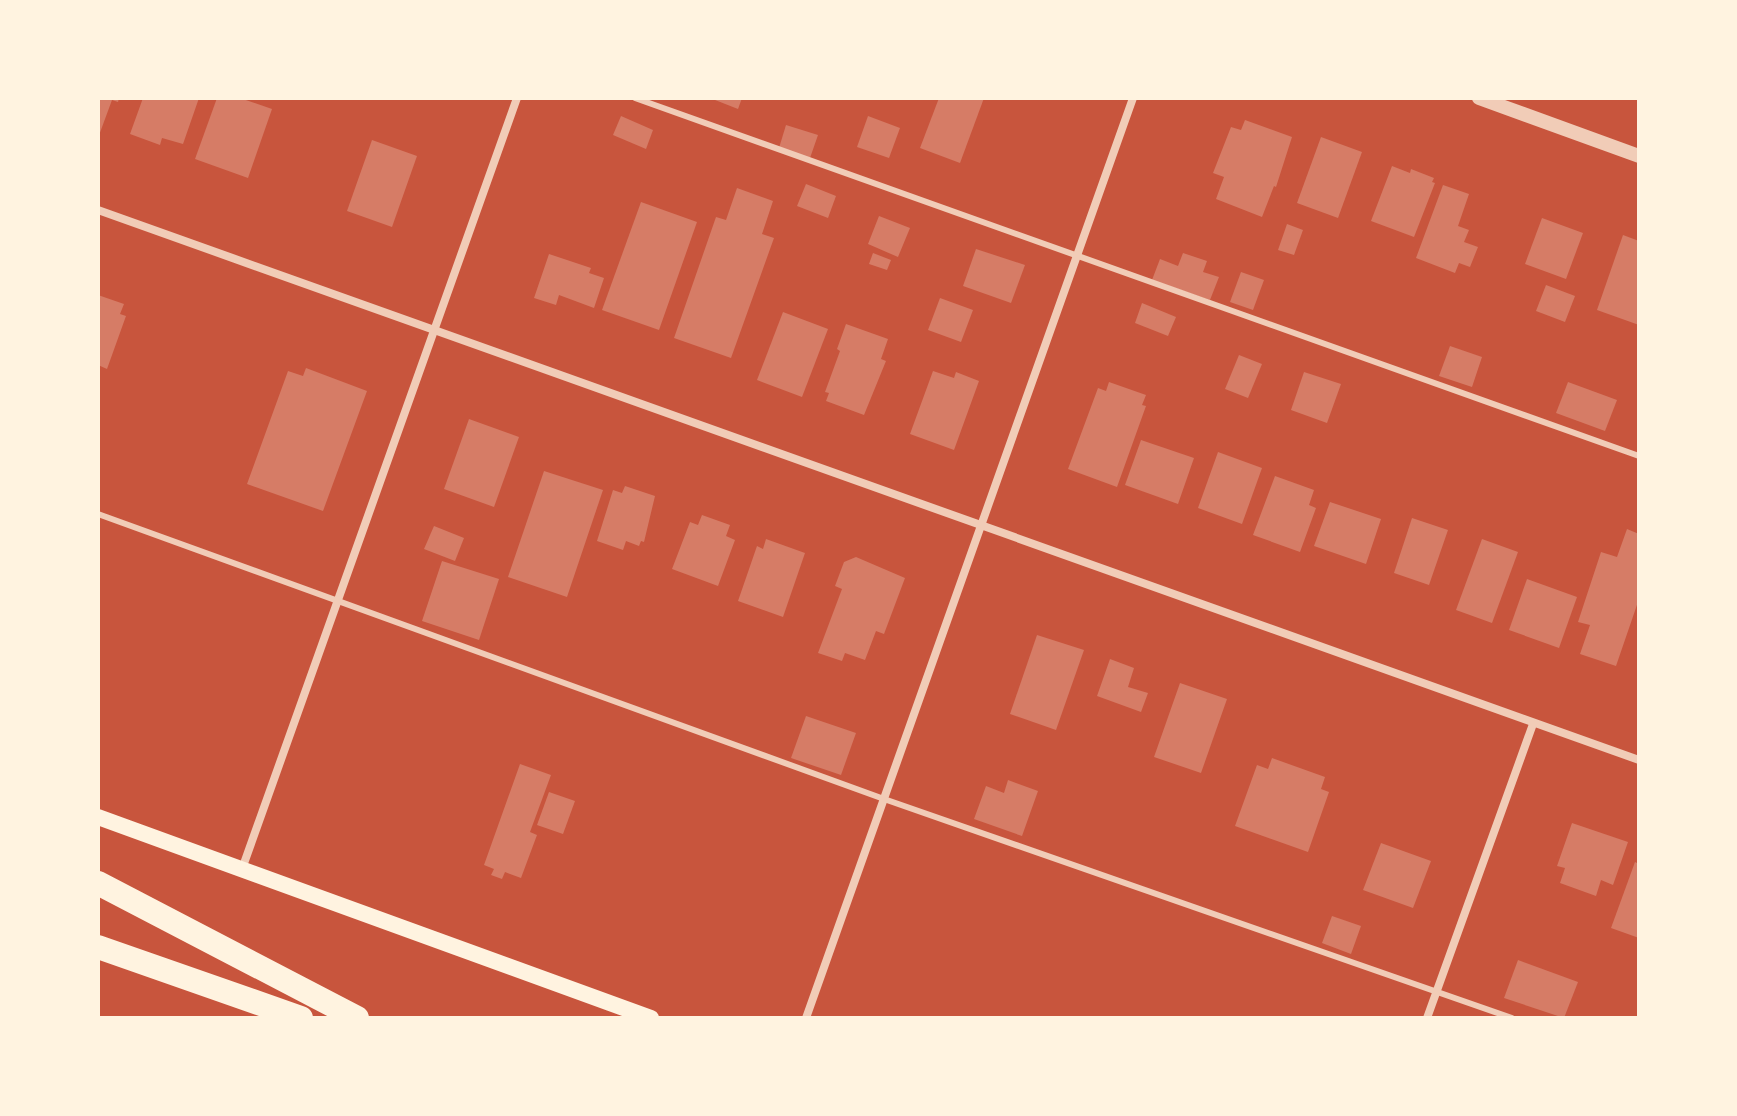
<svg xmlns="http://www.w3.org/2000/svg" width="1737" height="1116" font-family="'Golos Text',sans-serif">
<rect width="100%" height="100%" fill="#c8553d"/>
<g fill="#d67c66">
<path d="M98,98H119L118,102L112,100L98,138Z"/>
<path d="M143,98H199L183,144L162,138L160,145L130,134Z"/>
<path d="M217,98H240L272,109L248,178L195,159Z"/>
<path d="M710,98H742L738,109Z"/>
<path d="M939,98H984L960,163L920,148Z"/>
<path d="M621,116L653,130L646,149L613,135Z"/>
<path d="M868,116L900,128L889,158L857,147Z"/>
<path d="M1245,120L1292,137L1276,187L1274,186L1262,217L1216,199L1224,177L1213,173L1231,127L1241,130Z"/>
<path d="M786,125L818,135L810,158L779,148Z"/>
<path d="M1321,137L1362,152L1338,218L1297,203Z"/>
<path d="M372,140L417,156L392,227L347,211Z"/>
<path d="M1392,166L1410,173L1411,169L1434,178L1432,182L1435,183L1414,237L1371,221Z"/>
<path d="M806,184L836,196L828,218L797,206Z"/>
<path d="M1443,185L1469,194L1458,226L1469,230L1464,242L1478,247L1470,267L1459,263L1455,273L1416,258Z"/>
<path d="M737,188L773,201L762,234L774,238L731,358L674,338L716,217L726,220Z"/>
<path d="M641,202L697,222L659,330L602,310Z"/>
<path d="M879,216L910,228L898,257L868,244Z"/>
<path d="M1542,218L1583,233L1566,279L1525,264Z"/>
<path d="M1287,224L1303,230L1294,255L1278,250Z"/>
<path d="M1623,235L1639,241V325L1597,310Z"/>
<path d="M976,249L1025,265L1011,303L963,286Z"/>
<path d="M873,253L891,260L887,270L869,264Z"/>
<path d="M1183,253L1207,261L1203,272L1219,277L1210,300L1152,280L1160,259L1178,266Z"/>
<path d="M549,254L591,268L589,273L604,278L594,308L559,295L556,305L534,298Z"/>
<path d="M1241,272L1264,280L1253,310L1230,302Z"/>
<path d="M1546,285L1575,296L1565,322L1536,311Z"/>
<path d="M98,295L124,304L120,314L126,316L107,369L98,365Z"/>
<path d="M940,298L973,310L961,342L928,330Z"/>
<path d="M1142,303L1176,317L1168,336L1135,323Z"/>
<path d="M783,312L828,329L802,397L757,380Z"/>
<path d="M846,324L888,339L881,359L886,361L864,415L826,401L829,393L825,392L840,351L837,349Z"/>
<path d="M1450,346L1482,357L1472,387L1439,376Z"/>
<path d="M1239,355L1262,364L1248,398L1225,389Z"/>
<path d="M306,368L367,391L323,511L247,484L288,371L303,376Z"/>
<path d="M933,371L954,378L956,372L979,381L954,450L910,434Z"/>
<path d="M1304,372L1341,384L1327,423L1291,410Z"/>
<path d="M1109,382L1146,395L1142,405L1146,406L1117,487L1068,469L1098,388L1106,391Z"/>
<path d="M1568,382L1617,400L1605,431L1556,413Z"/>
<path d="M469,419L519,437L494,507L444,489Z"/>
<path d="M1141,440L1194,458L1178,504L1125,485Z"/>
<path d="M1218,452L1262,468L1242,524L1198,508Z"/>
<path d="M544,471L603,490L567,597L508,577Z"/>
<path d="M1275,476L1314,490L1309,505L1316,508L1300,552L1253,535Z"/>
<path d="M625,486L655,496L644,542L641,541L639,546L626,541L623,550L597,541L613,490L622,493Z"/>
<path d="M1330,502L1381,519L1366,564L1314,546Z"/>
<path d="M702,515L730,525L726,536L735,540L718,586L672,569L690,522L698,525Z"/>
<path d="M1412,518L1448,530L1429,585L1394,573Z"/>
<path d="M434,526L464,538L455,561L424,549Z"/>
<path d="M1627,529L1639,534V599L1616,666L1580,654L1590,625L1578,622L1601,552L1617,557Z"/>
<path d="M766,539L805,553L783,617L738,601L757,546L763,549Z"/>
<path d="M1482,539L1518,552L1492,623L1456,610Z"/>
<path d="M856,557L905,578L884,634L876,631L865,660L845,653L842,661L818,653L842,589L835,586L844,562Z"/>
<path d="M442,561L499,579L479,640L422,621Z"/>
<path d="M1527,579L1577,597L1559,648L1509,630Z"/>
<path d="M1037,635L1084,650L1056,730L1010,714Z"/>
<path d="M1110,659L1134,668L1128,687L1148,693L1141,712L1097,696Z"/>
<path d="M1180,683L1227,699L1201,773L1154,757Z"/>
<path d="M806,716L856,733L841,775L791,758Z"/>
<path d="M1272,758L1325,777L1321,789L1329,792L1308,852L1235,826L1257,765L1268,769Z"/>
<path d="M520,764L551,775L530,832L537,835L521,878L505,872L502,879L491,875L494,869L484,865Z"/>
<path d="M1008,780L1038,791L1022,836L974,819L986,786L1004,793Z"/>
<path d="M549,792L575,801L563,834L537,825Z"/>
<path d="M1572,823L1628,842L1613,885L1601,880L1596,896L1560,883L1565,868L1557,866Z"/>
<path d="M1381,843L1431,861L1413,908L1363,890Z"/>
<path d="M1635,862L1639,864V938L1611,928Z"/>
<path d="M1332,916L1361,926L1351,954L1322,943Z"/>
<path d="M1518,960L1578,982L1564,1018L1504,998Z"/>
</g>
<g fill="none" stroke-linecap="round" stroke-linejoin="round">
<g stroke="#f1ccb7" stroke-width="6">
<path d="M635,98L1639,456"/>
<path d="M98,514L884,799L1512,1018"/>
</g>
<g stroke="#f1ccb7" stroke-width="8">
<path d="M98,210L1639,760"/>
<path d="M242,869L517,98"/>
<path d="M806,1018L1133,98"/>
<path d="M1427,1018L1533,724"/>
</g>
<path stroke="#f1ccb7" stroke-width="14" d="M1479,98L1639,156"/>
<path stroke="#fff3e0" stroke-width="16" d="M98,817L651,1018"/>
<g stroke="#fff3e0" stroke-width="24">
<path d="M98,883L357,1018"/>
<path d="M98,947L301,1018"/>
</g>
</g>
<rect width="1737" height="1116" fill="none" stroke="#fff3e0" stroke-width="200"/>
</svg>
